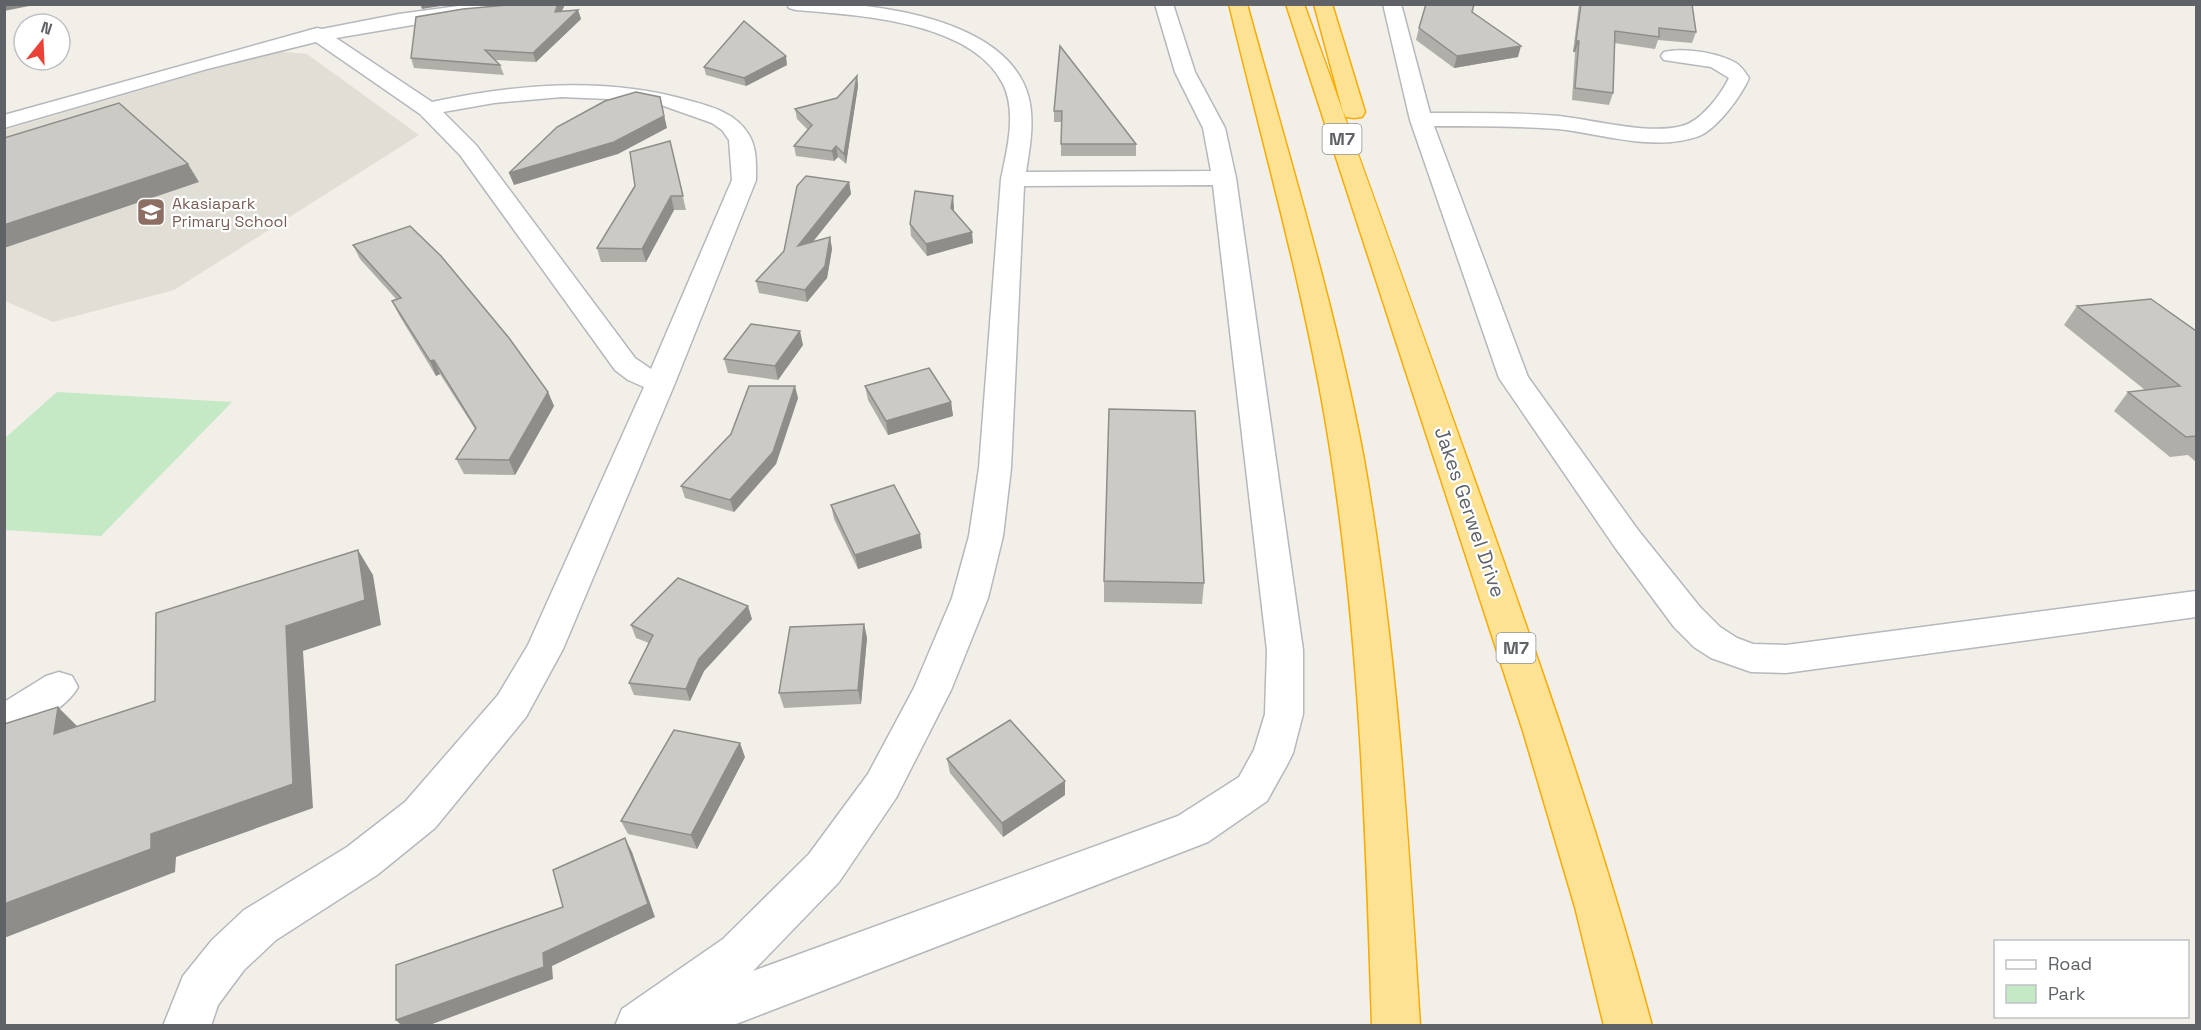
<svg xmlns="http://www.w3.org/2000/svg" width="2201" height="1030" font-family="'Space Grotesk',sans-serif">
<rect width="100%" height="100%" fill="#f1efe8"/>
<path fill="#e1ded6" d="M274,51L307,54L419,135L174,290L53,322L5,301V130Z"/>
<path fill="#c5e8c5" d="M57,392L232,402L101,536L5,530V438Z"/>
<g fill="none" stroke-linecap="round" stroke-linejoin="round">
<g stroke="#b5b8bc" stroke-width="3">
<g id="minor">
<path d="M543,4L541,8L534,10L466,16L336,38L432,102C518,84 605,76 691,101C713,107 737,114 749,135C757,148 756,165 756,180L675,383L563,649L526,717L435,828L377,875L276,940L244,970L218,1005L211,1026H163L183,976L212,940L244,910L347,847L405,802L498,695L528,645L644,387L628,380L615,370L460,155L420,114L316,42L207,69L4,128V115L317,28L322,29L399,14L466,5ZM562,97L631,100L661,105L712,123L722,130L729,140L732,180L651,369L635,358L476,145L443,112L494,103Z"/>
<path d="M787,4C810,4 833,2 856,5C914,11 1009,30 1028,95C1035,120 1030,147 1026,172L1211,171L1203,128L1175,72L1155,4H1173L1195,72L1225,128L1236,178L1303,650V714L1293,753L1287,765L1267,801L1208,842L731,1026H615L622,1009L723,939L809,854L868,774L914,688L952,598L969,536L979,468L1001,179C1007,150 1017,112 1003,84C972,21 857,15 796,10L789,8ZM1213,185L1267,650L1265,714L1254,750L1239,777L1178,816L753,971L839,882L896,798L951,690L988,598L1003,536L1011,468L1024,186Z"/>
<path d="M1383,4H1401L1430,113C1473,113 1516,112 1559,116C1593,120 1649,135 1682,126C1700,122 1721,95 1729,78L1711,67L1664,60L1661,56L1664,52C1684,47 1719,53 1736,63C1742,67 1745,72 1749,78C1742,95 1717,129 1699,136C1655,152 1602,134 1558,129C1517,126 1475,126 1434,126L1528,377L1638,530L1700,607L1720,627L1737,638L1753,644L1786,645L2196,591V617L1786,673L1751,672L1711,658L1694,647L1674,627L1614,546L1499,378L1410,120Z"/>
<path d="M59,672L72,676L78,687C68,707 26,731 4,738V702L46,676Z"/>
</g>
</g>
<g stroke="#f9ab00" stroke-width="3">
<g id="highway">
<path d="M1229,4H1247C1288,154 1334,302 1363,454C1397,643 1408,835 1420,1026H1372C1366,835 1360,644 1331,455C1308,303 1265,154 1229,4Z"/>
<path d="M1286,4H1304C1362,164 1419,324 1476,484C1540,663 1603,842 1652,1026H1604L1575,907L1523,731Z"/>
<path d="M1314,4H1332L1365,112L1362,117L1354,118L1346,117L1343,112Z"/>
</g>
</g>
<use href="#minor" fill="#fff" fill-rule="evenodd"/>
<use href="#highway" fill="#fde293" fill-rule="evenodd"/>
</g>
<g fill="#afaea9">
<path d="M1579,4H1692L1696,32L1692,43L1658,40L1655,49L1614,43L1613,93L1609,105L1572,100L1575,52H1573Z"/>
<path d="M578,10L581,19L536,62L495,60L500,65L504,75L414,68L411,58L562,11Z"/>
<path d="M1472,12L1518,57L1454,68L1416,40L1419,28Z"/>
<path d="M1060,46L1136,144V156H1061V122H1054V111Z"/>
<path d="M787,65L746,86L706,75L704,67Z"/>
<path d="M857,76L858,86L846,164L838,157L834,161L796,156L794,146L808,130L797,119L795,109L837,98Z"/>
<path d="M670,141L686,210H674L646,262H601L597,248Z"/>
<path d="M849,182L851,194L813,241L830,237L832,249L827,278L807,302L759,293L756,281Z"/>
<path d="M954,207V211L973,243L927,256L911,236L910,224Z"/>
<path d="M353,245L548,392L554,406L515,475L464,474L456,459L475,429L440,374L436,376L399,315L392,301L397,300L360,259Z"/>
<path d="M2077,306L2196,331V462L2188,455L2170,457L2114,411L2128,392L2145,390L2064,325Z"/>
<path d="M803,345L778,380L728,373L724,359Z"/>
<path d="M865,386L951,402L953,416L888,435L868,400Z"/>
<path d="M798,398L776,464L734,512L685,498L681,486Z"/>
<path d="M831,505L922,548L858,569L834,519Z"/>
<path d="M1104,581L1204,583L1202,604L1104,602Z"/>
<path d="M752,619L704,671L690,701L634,695L629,683L649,643L636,638L631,625Z"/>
<path d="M864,624L867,638L861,704L784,708L779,693Z"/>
<path d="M745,757L697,849L628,834L621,821Z"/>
<path d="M947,759L1065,795L1003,837L950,773Z"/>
</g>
<g fill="#8f8d8a">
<path d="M4,4H39L4,11Z"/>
<path d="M420,4H453L422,9Z"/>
<path d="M558,4H565L558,21L555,12Z"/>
<path d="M578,10L581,19L536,62L533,53Z"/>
<path d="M1576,41H1579L1575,52H1573Z"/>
<path d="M1521,46L1518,57L1454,68L1457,56Z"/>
<path d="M786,56L787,65L746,86L744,78Z"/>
<path d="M857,76L858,86L846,164L844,154Z"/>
<path d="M660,97L667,128L618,154L514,185L509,173Z"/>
<path d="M836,146L838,157L834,161L832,151Z"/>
<path d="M188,164L199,182L4,248V225Z"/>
<path d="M849,182L851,194L800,258L798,246Z"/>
<path d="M671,196L674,210L646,262L642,249Z"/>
<path d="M953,196L954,207L952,219L951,208Z"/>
<path d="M972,232L973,243L927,256L926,244Z"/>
<path d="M830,237L832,249L827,278L807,302L805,290Z"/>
<path d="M800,331L803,345L778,380L775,366Z"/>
<path d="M434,360L440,374L436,376L430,361Z"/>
<path d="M795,386L798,398L776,464L734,512L730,500Z"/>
<path d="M548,392L554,406L515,475L509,460Z"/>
<path d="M951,402L953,416L888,435L886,421Z"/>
<path d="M920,534L922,548L858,569L855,555Z"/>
<path d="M358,550L373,575L381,625L303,651L313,808L176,857L175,872L4,938V904L151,834L286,626Z"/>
<path d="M748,606L752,619L704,671L690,701L686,689L699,659Z"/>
<path d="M864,624L867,638L861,704L858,690Z"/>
<path d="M58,707L82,731L54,734Z"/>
<path d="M740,743L745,757L697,849L691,835Z"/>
<path d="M1065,781V795L1003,837L1002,823Z"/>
<path d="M625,838L632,852L655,917L552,966L553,979L427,1026H402L396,1020L543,953Z"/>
</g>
<g fill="#cccac5" stroke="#8f8d8a" stroke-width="1.5">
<path d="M517,4H558L555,12L578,10L533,53L485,50L500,65L411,58L416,17L463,9Z"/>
<path d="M1426,4H1474L1472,12L1521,46L1457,56L1419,28Z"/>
<path d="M1581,4H1692L1696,32L1659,28V37L1615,31L1613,93L1575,88L1579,41H1576Z"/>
<path d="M744,21L786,56L744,78L704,67Z"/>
<path d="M1060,46L1092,87L1136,144H1061L1062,111H1054Z"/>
<path d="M857,76L844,154L836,146L832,151L794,146L812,125L795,109L837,98Z"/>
<path d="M636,92L660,97L664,116L614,142L509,173L557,127L605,101Z"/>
<path d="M119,103L188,164L4,225V138Z"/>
<path d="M670,141L683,196H671L642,249L597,248L635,186L630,152Z"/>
<path d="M806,176L849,182L798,246L830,237L825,266L805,290L756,281L784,251L797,186Z"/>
<path d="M915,191L953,196L951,208L972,232L926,244L910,224Z"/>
<path d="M410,226L441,256L509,338L548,392L509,460L456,459L476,428L434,360L430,361L392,301L401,298L353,245Z"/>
<path d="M2151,299L2196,331V436L2186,437L2128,392L2180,386L2077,306Z"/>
<path d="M751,324L800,331L775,366L724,359Z"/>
<path d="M929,368L951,402L886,421L865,386Z"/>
<path d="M749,386H795L773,452L730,500L681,486L731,434Z"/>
<path d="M1109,409L1195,411L1204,583L1104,581Z"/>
<path d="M894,485L920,534L855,555L831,505Z"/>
<path d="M358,550L365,600L286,626L293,784L151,834V849L4,904V724L58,707L54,734L155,701L156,613Z"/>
<path d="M678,578L748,606L699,659L686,689L629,683L653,635L631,625Z"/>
<path d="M864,624L858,690L779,693L790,627Z"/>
<path d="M1010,720L1065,781L1002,823L947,759Z"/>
<path d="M674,730L740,743L691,835L621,821Z"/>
<path d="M625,838L648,904L543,953L544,967L396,1020V965L563,907L553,870Z"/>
</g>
<defs>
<g id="school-square" transform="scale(1.5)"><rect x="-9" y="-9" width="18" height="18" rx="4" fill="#8d6e63" stroke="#fff"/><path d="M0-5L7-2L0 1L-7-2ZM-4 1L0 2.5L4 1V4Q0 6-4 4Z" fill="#fff"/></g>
</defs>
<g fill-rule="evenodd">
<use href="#school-square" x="151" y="212"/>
</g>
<g text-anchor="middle" stroke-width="4.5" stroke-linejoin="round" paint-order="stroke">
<g font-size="16" fill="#785e54" stroke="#fff" text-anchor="start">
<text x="172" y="209">Akasiapark<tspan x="172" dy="18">Primary School</tspan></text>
</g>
<g fill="#fff" stroke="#8f9295" stroke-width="1.5">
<rect x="1322.5" y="124" width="39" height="30" rx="4.5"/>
<rect x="1496.5" y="633" width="39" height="30" rx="4.5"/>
</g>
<g font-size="18" font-weight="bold" fill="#5f6368">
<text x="1342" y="145">M7</text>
<text x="1516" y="654">M7</text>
</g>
<g font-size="20" fill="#5f6368" stroke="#fff">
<text transform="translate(1470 512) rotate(71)" y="7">Jakes Gerwel Drive</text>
</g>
</g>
<rect width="2201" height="1030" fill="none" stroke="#5f6368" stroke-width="12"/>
<rect x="1994" y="940" width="195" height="78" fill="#ffffff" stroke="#bfc1c3" stroke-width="1.5"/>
<rect x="2006" y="960" width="30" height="9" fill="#ffffff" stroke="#bfc1c3" stroke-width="1.5"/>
<text x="2048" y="970" font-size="18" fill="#5f6368">Road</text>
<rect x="2006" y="985" width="30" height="18" fill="#c5e8c5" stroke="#bfc1c3" stroke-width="1.5"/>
<text x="2048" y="1000" font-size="18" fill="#5f6368">Park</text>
<g transform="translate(42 42) rotate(18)"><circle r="28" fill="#ffffff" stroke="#bfc1c3" stroke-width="1.5"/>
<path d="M0-4.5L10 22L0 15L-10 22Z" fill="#ea4335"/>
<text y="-9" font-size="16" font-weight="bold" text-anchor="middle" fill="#5f6368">N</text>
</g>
</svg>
